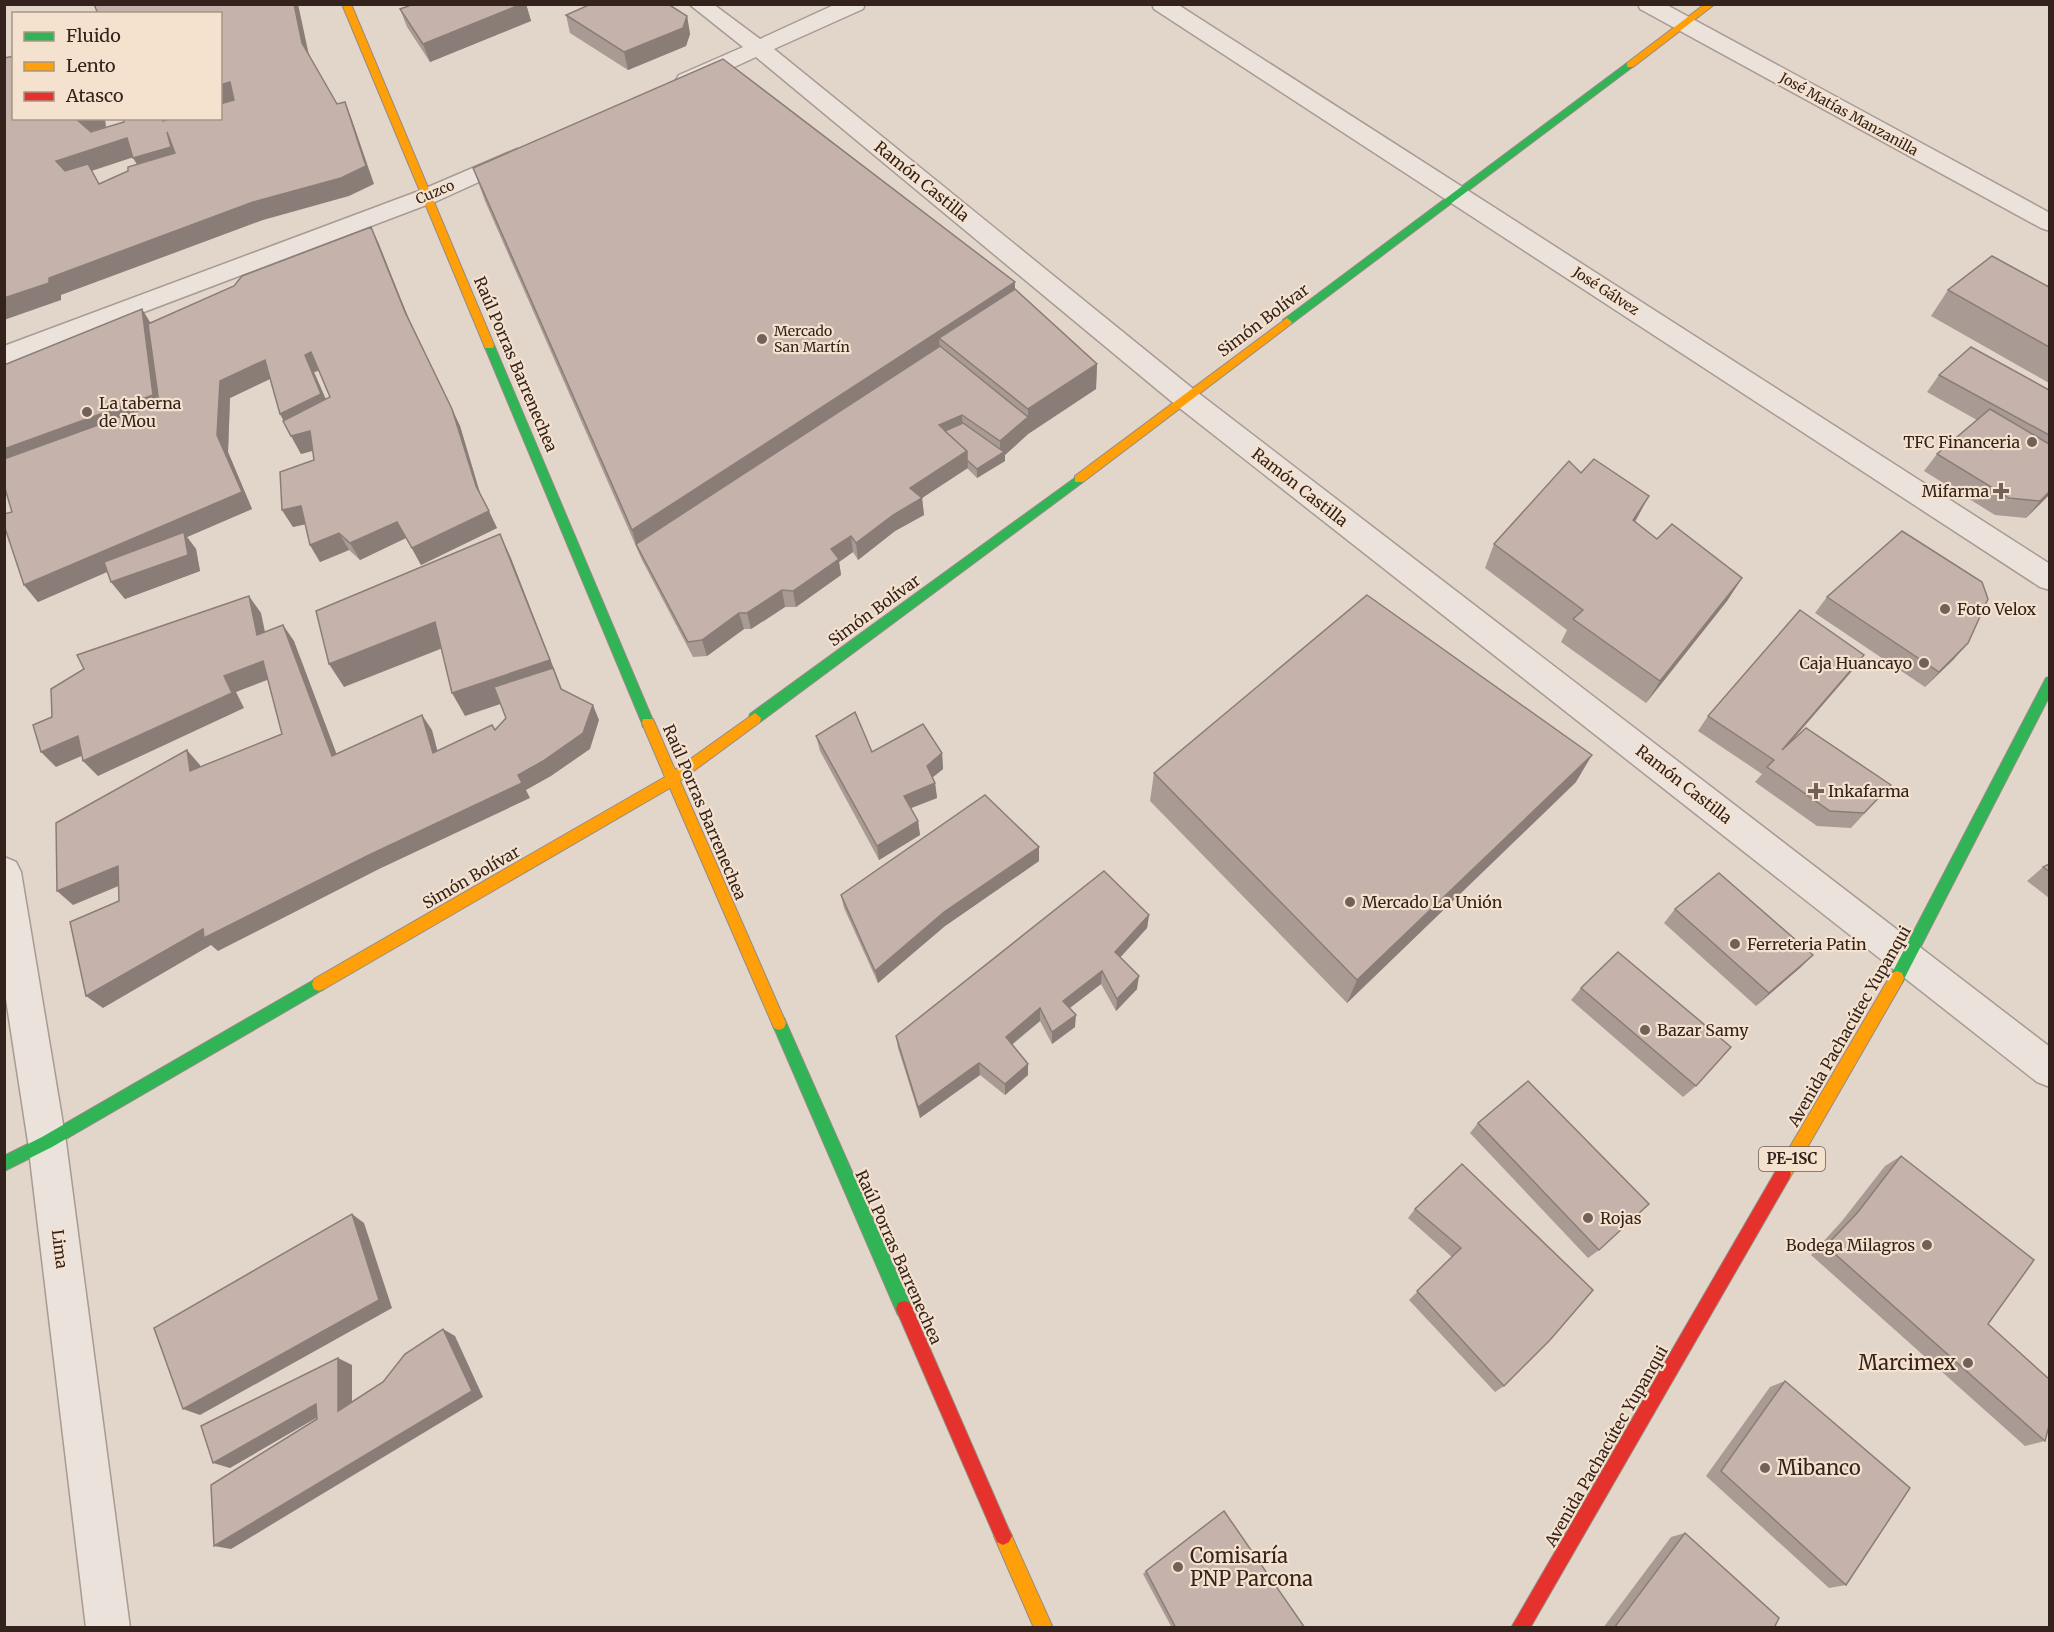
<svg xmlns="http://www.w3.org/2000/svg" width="2054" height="1632" font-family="Merriweather,serif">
<rect width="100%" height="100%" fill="#e2d5ca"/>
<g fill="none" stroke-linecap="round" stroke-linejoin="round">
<g stroke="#a79b93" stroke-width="3">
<g id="street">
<path d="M689,4H713L760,39L836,4H865L863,9L774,49L1197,392L2050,1047V1087L2037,1082L1177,406L756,57L695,85L687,87L679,85L676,80L679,75L743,47Z"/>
<path d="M1152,4H1177L2050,564V590L2040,587L1154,9Z"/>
<path d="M1638,4H1665L2050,213V231L2041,228L1640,9Z"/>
<path d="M517,149L525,151L529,156L525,161L437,201L4,365V346L419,191Z"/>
<path d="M4,857L16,862L21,872L66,1142L130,1628H86L28,1142L4,986Z"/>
</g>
</g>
<g stroke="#968b83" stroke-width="2">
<g id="fast">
<path d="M1627,63L1635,65L1291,324H1283V320Z"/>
<path d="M489,341L494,345L654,723L653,727H643L642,723L484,345Z"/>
<path d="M1079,475L1083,476V482L760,722H750L749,718L750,714Z"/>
<path d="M2050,677V695L1902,983L1897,985L1892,983L1890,978L1892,973L2046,678Z"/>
<path d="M319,977L324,979L326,984L324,989L52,1147L4,1171V1156L42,1137Z"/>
<path d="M779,1016L784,1018L910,1303L912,1309L910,1315L904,1317L898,1315L772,1023L774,1018Z"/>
</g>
</g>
<g stroke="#968b83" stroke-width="2">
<g id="slow">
<path d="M342,4H351L494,345L493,348H485L484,345Z"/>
<path d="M1705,4H1715L1633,67H1627V63Z"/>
<path d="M1287,318L1292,322L1291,324L1083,482H1075V476Z"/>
<path d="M755,713L761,718L760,722L680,781L786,1023L784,1028L779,1030L774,1028L670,788L324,989L319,991L314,989L312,984L314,979L665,777L642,723L643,719H653L675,770Z"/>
<path d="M1897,971L1902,973L1904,978L1902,983L1789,1179L1783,1182L1777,1179L1775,1174L1777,1169L1892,973Z"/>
<path d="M1003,1527L1009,1530L1053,1628H1034L994,1536L997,1530Z"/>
</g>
</g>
<g stroke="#968b83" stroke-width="2">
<g id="jam">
<path d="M1783,1166L1789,1169L1791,1174L1789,1179L1530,1628H1511L1777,1169Z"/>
<path d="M904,1301L910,1303L1009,1530L1012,1536L1009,1542L1003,1545L997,1542L896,1309L898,1303Z"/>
</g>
</g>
<use href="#street" fill="#eae2db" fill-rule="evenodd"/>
<use href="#fast" fill="#30b455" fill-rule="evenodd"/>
<use href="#slow" fill="#ff9f0a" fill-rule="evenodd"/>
<use href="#jam" fill="#e5322d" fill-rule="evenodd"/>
</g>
<g fill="#a99a93" fill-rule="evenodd">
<path d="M414,4H526L531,21L430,62L407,27L400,9Z"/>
<path d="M566,15L687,16L690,34L686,46L628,70L570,33Z"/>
<path d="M473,168L1015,289L1097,364L1096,389L1028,434L1005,455V461L977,478L967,468L922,498L924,515L895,531L858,560L853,552L839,562L841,575L796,607H785L751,629H744L707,656L693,657L642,560L485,201Z"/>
<path d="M371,227L410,321L460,426L481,497L497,528L421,565L406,538L360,560L349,550L320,562L310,545L305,524L293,527L282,510L314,460L313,450L301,454L280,414L270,379L230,398L228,452L252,509L187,537L196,549L200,571L125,599L111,582L107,572L38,602L24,585L150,323ZM319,371L330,397L326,400L314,372Z"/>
<path d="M2049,287V383L1931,316L1948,290Z"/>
<path d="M1939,375L2049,390V495L2026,518L1995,515L1924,471L1937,454L1977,420L1927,392Z"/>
<path d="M1635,522L1657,539L1742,578L1727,601L1646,703L1561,642L1567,630L1485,568L1494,544Z"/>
<path d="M1827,597L1954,659L1925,687L1815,613Z"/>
<path d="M1864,655L1787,746L1891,785L1851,828L1817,826L1755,782L1762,774L1698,731L1708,716Z"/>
<path d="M816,736L872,752L942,753L943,769L933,777L935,783L937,798L911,808L918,821L920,835L879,860L820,751Z"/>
<path d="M1154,773L1576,782L1347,1003L1150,801Z"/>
<path d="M1039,861L945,926L878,983L844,908L841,895Z"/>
<path d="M2049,864V898L2027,881L2043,867Z"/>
<path d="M1675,909L1813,955L1756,1006L1664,923Z"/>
<path d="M1149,915L1147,928L1120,958L1137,989L1116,1011L1101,984L1070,1008L1075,1027L1052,1044L1040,1021L1012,1045L1028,1064V1075L1005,1095L980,1075L920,1118L898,1048L896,1036Z"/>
<path d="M1581,988L1696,1086L1683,1097L1571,1000Z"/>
<path d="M1478,1123L1599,1250L1588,1258L1470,1133Z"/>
<path d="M1901,1156L1988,1324L2045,1441L2025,1446L1811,1255L1842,1221L1885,1166Z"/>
<path d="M1462,1164L1504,1386L1495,1392L1409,1300L1452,1257L1408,1218L1415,1209Z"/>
<path d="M1785,1381L1846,1585L1829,1588L1706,1476L1770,1387Z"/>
<path d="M1685,1533L1774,1628H1603L1671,1537Z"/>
<path d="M1146,1571L1305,1628H1172L1143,1574Z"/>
</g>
<g fill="#8a7d78">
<path d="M294,4H298L310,60L302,43Z"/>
<path d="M522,4H526L531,21L430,62L423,44Z"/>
<path d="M687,16L690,34L686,46L628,70L624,52Z"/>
<path d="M230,82L239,100L220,106V85Z"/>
<path d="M345,102L352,120L374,184L349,196L263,220L61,295V300L4,320V298L49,278Z"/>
<path d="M73,118H105L106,127L82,134Z"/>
<path d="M167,132L180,165L144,176L133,158Z"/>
<path d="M127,138L137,156L67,179L56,161Z"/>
<path d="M371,227L379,244L413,330L405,312Z"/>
<path d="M1015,282V315L939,338L941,363L636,544L632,530Z"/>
<path d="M142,309L158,335L170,420L4,469V449Z"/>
<path d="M311,352L320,370L314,372L331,411L290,431L280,414L305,355Z"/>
<path d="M265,360L274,377L230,398L228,452L252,509L187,537L196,549L200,571L125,599L111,582L185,538L38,602L24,585L217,435L220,381Z"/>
<path d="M1097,364L1096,389L1028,434L1005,455V461L977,478V469L1000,455V441L1028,417V409Z"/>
<path d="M452,409L460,426L483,503L476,486Z"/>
<path d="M962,415L963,432L946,440L939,425Z"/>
<path d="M310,431L320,449L301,454L291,436Z"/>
<path d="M967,451L968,468L922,498L924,515L895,531L858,560L856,543L910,488Z"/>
<path d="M2049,492V495L2026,518L2040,501Z"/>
<path d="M1649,496L1636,520L1621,544L1633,520Z"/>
<path d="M301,506L311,523L293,527L282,510Z"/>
<path d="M489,511L497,528L421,565L412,548Z"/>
<path d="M397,522L406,538L360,560L350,543Z"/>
<path d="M339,533L349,550L320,562L310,545Z"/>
<path d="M500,534L511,558L568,705L559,684L465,716L452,693Z"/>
<path d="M851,536L853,552L839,562L841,575L796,607L793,591L831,549Z"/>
<path d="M1742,578L1727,601L1646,703L1660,681Z"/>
<path d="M782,590L785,607L751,629L747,613Z"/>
<path d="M249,596L261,613L269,651L257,635Z"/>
<path d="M739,613L744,629L707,656L702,640Z"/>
<path d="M435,622L448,646L344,687L329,664Z"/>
<path d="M283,625L294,641L343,771L332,756Z"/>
<path d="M1968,643L1954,659L1925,687L1939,672Z"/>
<path d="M1864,655L1852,671L1770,766L1782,750Z"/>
<path d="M263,661L275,677L236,692L244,708L98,776L83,761L224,676Z"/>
<path d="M593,705L599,720L590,749L551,776L526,790L530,798L379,869L218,951L211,945L103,1008L86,996L203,929L518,775Z"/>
<path d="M422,715L432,730L442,768L433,753Z"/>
<path d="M78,736L93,751L56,767L41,752Z"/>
<path d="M187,750L200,765L203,786L190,771Z"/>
<path d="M942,753L943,769L928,781L927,766Z"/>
<path d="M1592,755L1576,782L1347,1003L1357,980Z"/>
<path d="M935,783L937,798L906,810L904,796Z"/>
<path d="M918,821L920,835L879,860L877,846Z"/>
<path d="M1039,847V861L945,926L878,983L875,971L944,912Z"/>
<path d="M118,866L133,880L73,905L57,891Z"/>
<path d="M1149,915L1147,928L1113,965L1115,952Z"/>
<path d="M1813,955L1800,968L1756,1006L1769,993Z"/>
<path d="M1102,971L1101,984L1063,1013V1001Z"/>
<path d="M1139,976L1137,989L1116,1011L1117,999Z"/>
<path d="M1040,1008V1021L1006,1049V1037Z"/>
<path d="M1076,1015L1075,1027L1052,1044V1032Z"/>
<path d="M979,1063L980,1075L920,1118L918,1107Z"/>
<path d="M1028,1064V1075L1005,1095V1084Z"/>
<path d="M352,1214L364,1223L392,1308L200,1415L183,1409Z"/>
<path d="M443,1329L455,1336L483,1397L231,1549L214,1546Z"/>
<path d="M338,1358L352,1365V1417L338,1411Z"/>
<path d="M316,1404L330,1410L230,1468L213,1463Z"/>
</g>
<g fill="#c5b3ab" stroke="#8a7d78" stroke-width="1.5" fill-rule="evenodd">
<path d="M94,4H294L302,43L337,104L345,102L366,166L341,178L253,202L49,278V283L4,298V58L14,56V118H75L91,132L124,122L123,118H162L163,121L173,118H220V104L234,100L230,82L220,85V14H98ZM167,132L175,153L128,167V171L99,184L88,164L65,171L56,161L127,138L133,158L171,147Z"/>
<path d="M414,4H522L423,44L400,9Z"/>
<path d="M591,4H668L687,16L683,28L624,52L566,15Z"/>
<path d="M723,59L1015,282L632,530L473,168Z"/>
<path d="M371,227L405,312L452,409L476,486L489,511L412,548L397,522L350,543L339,533L310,545L301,506L282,510L280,472L314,460L310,431L291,436L283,421L330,397L311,352L305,355L321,394L280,414L265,360L220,381L217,435L242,492L24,585L4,525V514L12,512L4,485V459L159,403L148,324L234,286L242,276Z"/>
<path d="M1992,256L2049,287V347L1948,290Z"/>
<path d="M1015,289L1097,364L1028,409L939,338Z"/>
<path d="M142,309L153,395L4,449V365Z"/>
<path d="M940,346L1028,417L1000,441L962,415L939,425L967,451L910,488L922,498L893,515L856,543L851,536L831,549L839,559L793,591L782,590L747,613H739L702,640L688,642L636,544Z"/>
<path d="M1971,347L2049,390V435L1939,375Z"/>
<path d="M1990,409L2049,444V492L2040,501L2009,498L1937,454Z"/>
<path d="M963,423L1004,452L977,469L967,460V451L945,431Z"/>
<path d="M1594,459L1649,496L1633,520L1657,539L1672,524L1742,578L1660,681L1573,619L1583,610L1494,544L1569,461L1581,473Z"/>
<path d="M1902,531L1982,582L1988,599L1968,643L1939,672L1827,597Z"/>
<path d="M184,532L188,555L111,582L104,562Z"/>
<path d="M500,534L550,660L452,693L435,622L329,664L316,611Z"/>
<path d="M1367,595L1592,755L1357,980L1154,773Z"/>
<path d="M249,596L257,635L283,625L332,756L422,715L433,753L492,725L495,730L506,718L494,687L553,668L561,689L593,705L583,733L543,761L518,775L522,783L369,855L204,938L203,929L86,996L70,922L119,901L118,866L57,891L56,823L187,750L190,771L282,734L263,661L224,676L232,693L83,761L78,736L41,752L33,725L52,717L51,689L84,669L77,655Z"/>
<path d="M1800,610L1864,655L1782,750L1806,728L1891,785L1864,813L1830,811L1767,767L1774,760L1708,716Z"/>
<path d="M855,712L872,752L923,724L942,753L927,766L935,783L904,796L918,821L877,846L816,736Z"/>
<path d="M985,795L1039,847L944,912L875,971L841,895Z"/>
<path d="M2049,864V871L2043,867Z"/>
<path d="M1104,871L1149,915L1115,952L1139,976L1117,999L1102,971L1063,1001L1076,1015L1052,1032L1040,1008L1006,1037L1028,1064L1005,1084L979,1063L918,1107L896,1036Z"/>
<path d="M1719,873L1813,955L1769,993L1675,909Z"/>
<path d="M1618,952L1731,1047L1696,1086L1581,988Z"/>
<path d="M1528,1081L1649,1204L1599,1250L1478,1123Z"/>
<path d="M1901,1156L2034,1260L1988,1324L2049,1379V1426L2045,1441L1826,1246L1858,1212Z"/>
<path d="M1462,1164L1593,1290L1550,1340L1504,1386L1417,1291L1461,1248L1415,1209Z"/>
<path d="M352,1214L379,1300L183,1409L154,1328Z"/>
<path d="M443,1329L472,1391L214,1546L211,1485L317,1419L316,1404L213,1463L201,1426L338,1358V1411L383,1382L405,1354Z"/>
<path d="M1785,1381L1910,1488L1846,1585L1721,1471Z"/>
<path d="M1224,1511L1305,1628H1176L1146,1571Z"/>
<path d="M1685,1533L1779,1618L1774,1628H1614Z"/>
</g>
<g fill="#716159" stroke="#f4e1ce" stroke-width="2">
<circle cx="762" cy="339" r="6"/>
<circle cx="87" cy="412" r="6"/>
<circle cx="2032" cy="442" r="6"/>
<path d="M1998 482h6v6h6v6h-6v6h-6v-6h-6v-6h6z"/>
<circle cx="1945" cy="609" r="6"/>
<circle cx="1924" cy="663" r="6"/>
<path d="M1813 782h6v6h6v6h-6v6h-6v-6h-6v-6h6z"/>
<circle cx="1350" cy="902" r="6"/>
<circle cx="1735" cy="944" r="6"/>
<circle cx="1645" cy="1030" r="6"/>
<circle cx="1588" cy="1218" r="6"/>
<circle cx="1927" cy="1245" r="6"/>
<circle cx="1968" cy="1363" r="6"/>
<circle cx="1765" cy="1468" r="6"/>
<circle cx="1178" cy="1567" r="6"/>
</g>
<g text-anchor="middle" stroke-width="4.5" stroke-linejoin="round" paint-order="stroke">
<g font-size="14" fill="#34231c" stroke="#f4e1ce">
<text transform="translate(1849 114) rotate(29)" y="5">José Matías Manzanilla</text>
<text transform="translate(435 192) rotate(-23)" y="5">Cuzco</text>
<text transform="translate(1606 291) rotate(33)" y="5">José Gálvez</text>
</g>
<g font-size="14" fill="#34231c" stroke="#f4e1ce" text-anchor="start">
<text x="774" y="336">Mercado<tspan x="774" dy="16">San Martín</tspan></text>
</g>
<rect fill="#f4e1ce" stroke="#6e5c51" stroke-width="1.5" x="1759" y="1147" width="66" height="24" rx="4.5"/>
<g font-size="15" font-weight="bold" fill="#34231c">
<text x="1792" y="1164">PE-1SC</text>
</g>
<g font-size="16" fill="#34231c" stroke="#f4e1ce">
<text transform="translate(922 181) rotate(39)" y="6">Ramón Castilla</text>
<text transform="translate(1263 320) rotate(-37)" y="6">Simón Bolívar</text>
<text transform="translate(516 364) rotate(67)" y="6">Raúl Porras Barrenechea</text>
<text transform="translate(1300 487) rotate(38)" y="6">Ramón Castilla</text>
<text transform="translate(874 610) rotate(-36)" y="6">Simón Bolívar</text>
<text transform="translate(1684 784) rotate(38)" y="6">Ramón Castilla</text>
<text transform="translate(705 812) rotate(67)" y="6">Raúl Porras Barrenechea</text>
<text transform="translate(471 877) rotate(-30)" y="6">Simón Bolívar</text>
<text transform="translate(1849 1026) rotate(-60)" y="6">Avenida Pachacútec Yupanqui</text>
<text transform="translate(60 1249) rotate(83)" y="6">Lima</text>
<text transform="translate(899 1257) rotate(66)" y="6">Raúl Porras Barrenechea</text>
<text transform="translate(1606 1446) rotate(-60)" y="6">Avenida Pachacútec Yupanqui</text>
</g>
<g font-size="16" fill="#34231c" stroke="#f4e1ce" text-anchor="start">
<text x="99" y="409">La taberna<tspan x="99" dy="18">de Mou</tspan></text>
<text x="2020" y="448" text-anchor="end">TFC Financeria</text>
<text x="1989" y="497" text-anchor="end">Mifarma</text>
<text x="1957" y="615">Foto Velox</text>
<text x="1912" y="669" text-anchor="end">Caja Huancayo</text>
<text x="1828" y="797">Inkafarma</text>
<text x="1362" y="908">Mercado La Unión</text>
<text x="1747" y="950">Ferreteria Patin</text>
<text x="1657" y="1036">Bazar Samy</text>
<text x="1600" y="1224">Rojas</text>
<text x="1915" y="1251" text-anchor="end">Bodega Milagros</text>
</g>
<g font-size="20" fill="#34231c" stroke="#f4e1ce" text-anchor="start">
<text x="1956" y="1370" text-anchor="end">Marcimex</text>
<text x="1777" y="1475">Mibanco</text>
<text x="1190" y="1563">Comisaría<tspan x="1190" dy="23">PNP Parcona</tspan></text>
</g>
</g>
<rect width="2054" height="1632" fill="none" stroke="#34231c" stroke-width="12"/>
<rect x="12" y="12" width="210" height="108" fill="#f4e1ce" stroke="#a79587" stroke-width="1.5"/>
<rect x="24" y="32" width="30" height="9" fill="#30b455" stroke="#a79587" stroke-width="1.5"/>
<text x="66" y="42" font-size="18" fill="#34231c">Fluido</text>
<rect x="24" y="62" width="30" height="9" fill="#ff9f0a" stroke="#a79587" stroke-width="1.5"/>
<text x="66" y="72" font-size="18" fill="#34231c">Lento</text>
<rect x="24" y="92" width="30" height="9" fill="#e5322d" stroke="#a79587" stroke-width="1.5"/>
<text x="66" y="102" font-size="18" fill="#34231c">Atasco</text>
</svg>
